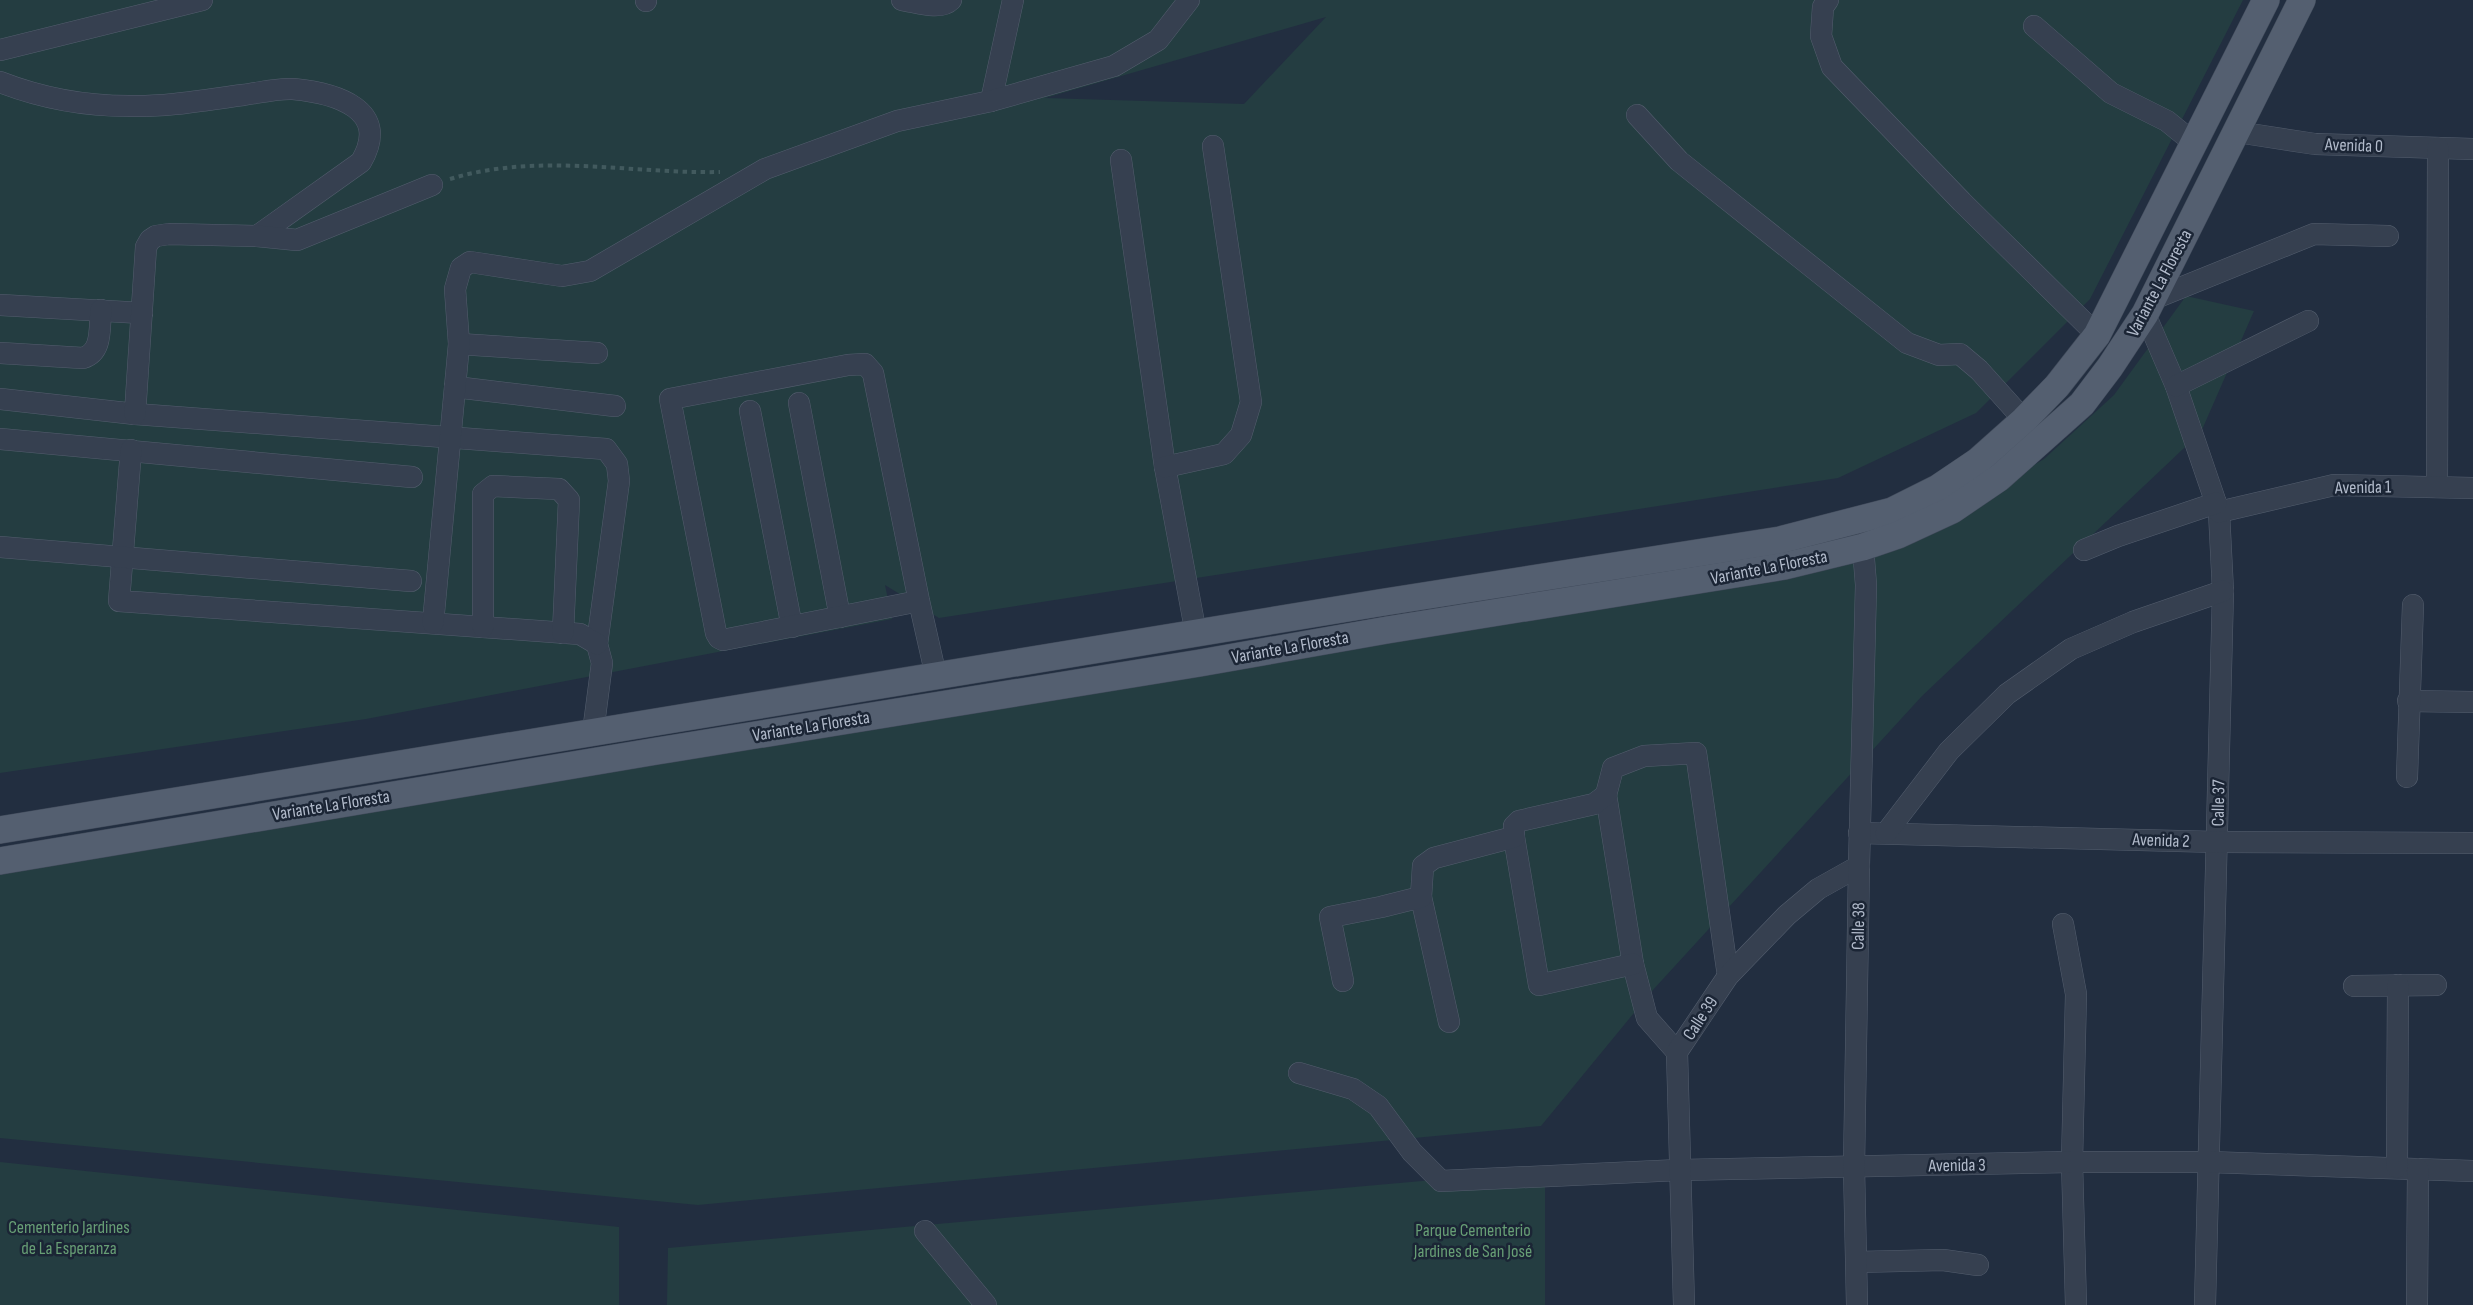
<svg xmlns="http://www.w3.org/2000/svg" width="2473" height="1305" font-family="'Sofia Sans Condensed',sans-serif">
<rect width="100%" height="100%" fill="#222e40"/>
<g fill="#243d41" fill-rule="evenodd">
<path d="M0,0H2243L2090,299L1976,413L1838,478L939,618L885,585L892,619L366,719L0,773ZM1326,17L1244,104L1045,98Z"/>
<path d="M2186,296L2254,311L2201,432L1922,696L1652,991L1541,1126L698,1205L0,1138V869L1614,601L1954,514L2044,459L2114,395Z"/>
<path d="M0,1162L619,1227V1305H0Z"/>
<path d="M1545,1170V1305H667L668,1248Z"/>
</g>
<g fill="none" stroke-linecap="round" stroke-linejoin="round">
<g stroke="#545e6e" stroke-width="22">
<g id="minor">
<path d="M646,0V1"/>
<path d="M902,0C916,2 940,11 951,0"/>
<path d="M1828,0L1823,7L1821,36L1832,67L1962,202L2097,335"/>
<path d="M2034,26L2111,93L2167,121L2194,143"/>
<path d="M0,50L202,0"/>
<path d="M0,82C41,98 86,106 129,106C168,107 205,100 243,95C259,93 277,88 293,89C335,93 392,109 361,162L257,236"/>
<path d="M991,101L1013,0"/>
<path d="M1637,115L1679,161L1907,343L1939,355L1960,354L1979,370L2024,420"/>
<path d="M2237,132L2315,144L2473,149"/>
<path d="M1121,160L1165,467L1196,634"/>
<path d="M2153,299L2314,234L2388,236"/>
<path d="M0,305L142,313"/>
<path d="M2145,314L2176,386L2219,512L2223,591L2205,1305"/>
<path d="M459,344L597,353"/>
<path d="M0,353L83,358C103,352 99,328 101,310"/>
<path d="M2176,386L2308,321"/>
<path d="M455,387L615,406"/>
<path d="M0,399L135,414L606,449L617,464L619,481L597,644L602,663L593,732"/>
<path d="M799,403L840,617"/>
<path d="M750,411L792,627"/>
<path d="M135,414L146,247L150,240L156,236L169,234L257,236L297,240L432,185"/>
<path d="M0,439L412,477"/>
<path d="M131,450L119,601L580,634L597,644"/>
<path d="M1165,467L1224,454L1241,435L1251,402L1213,146"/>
<path d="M2437,487L2438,148"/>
<path d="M2219,512L2334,485L2473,488"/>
<path d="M0,547L411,581"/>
<path d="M2084,550L2118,536L2216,503"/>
<path d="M919,601L723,640L719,638L716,633L670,399L848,365L865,364L873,373L919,601L936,676"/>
<path d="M433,623L459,344L455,289L461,268L470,262L562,276L590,271L765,169L897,121L991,101L1114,66L1158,40L1189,0"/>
<path d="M483,627V494L493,486L559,489L569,500L563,633"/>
<path d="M2408,701L2473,702"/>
<path d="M2407,777L2413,605"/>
<path d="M1606,795L1633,964L1647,1018L1677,1052"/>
<path d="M1859,833L2217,842L2473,843"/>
<path d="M1886,833L1949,751L2007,694L2071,649L2133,622L2223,591"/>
<path d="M1514,837L1539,985L1633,964"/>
<path d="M1421,897L1449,1022"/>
<path d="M2063,924L2076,994L2072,1162L2076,1305"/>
<path d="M1343,981L1330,917L1381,907L1421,897L1423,866L1434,858L1514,837V826L1519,821L1594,804L1606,795L1613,768L1644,756L1696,753L1728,976"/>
<path d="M2354,986L2436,985"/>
<path d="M1299,1073L1353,1089L1378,1106L1412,1152L1441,1181L1679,1170L2072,1162H2209L2473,1171"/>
<path d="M2397,1167L2398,985"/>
<path d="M925,1231L986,1305"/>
<path d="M1857,1262L1943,1260L1978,1265"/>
<path d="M1684,1305L1677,1052L1728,976L1787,915L1818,889L1859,866"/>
<path d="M1857,1305L1854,1167L1859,866L1866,585L1863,547"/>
<path d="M2417,1305L2418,1169"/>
</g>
</g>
<g stroke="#3f4959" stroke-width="28">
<g id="major">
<path d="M0,830L1385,602L1780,540L1892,511L1938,488L1978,461L2024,420L2057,386L2097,335L2266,0"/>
<path d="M0,861L657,751L1200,663L1387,630L1785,566L1863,547L1898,535L1952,510L1999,478L2082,404L2110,367L2145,314L2302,0"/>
</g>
</g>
<path stroke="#425a5e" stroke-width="4" stroke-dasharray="4.5 4.5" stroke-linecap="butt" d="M450,179C538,152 630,174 720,172"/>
<use href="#minor" stroke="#364050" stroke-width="21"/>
<use href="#major" stroke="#545f70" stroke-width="27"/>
</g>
<g text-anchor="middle" stroke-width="5" stroke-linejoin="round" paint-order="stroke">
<g font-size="18" fill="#b2bbcb" stroke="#1b2535">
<text transform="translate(2354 145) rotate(2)" y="6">Avenida 0</text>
<text transform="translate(2159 283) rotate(-62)" y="6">Variante La Floresta</text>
<text transform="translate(2363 487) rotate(-1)" y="6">Avenida 1</text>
<text transform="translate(1769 567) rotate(-11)" y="6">Variante La Floresta</text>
<text transform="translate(1290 647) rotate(-10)" y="6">Variante La Floresta</text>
<text transform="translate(811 726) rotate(-9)" y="6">Variante La Floresta</text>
<text transform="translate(2218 803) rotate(-89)" y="6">Calle 37</text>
<text transform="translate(331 805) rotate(-9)" y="6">Variante La Floresta</text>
<text transform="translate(2161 840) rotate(2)" y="6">Avenida 2</text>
<text transform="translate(1858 926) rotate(-89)" y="6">Calle 38</text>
<text transform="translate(1700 1018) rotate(-57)" y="6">Calle 39</text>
<text transform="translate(1957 1165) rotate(-1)" y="6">Avenida 3</text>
</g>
<g font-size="18" fill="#679e75" stroke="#1b2535">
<text x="69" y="1233">Cementerio Jardines<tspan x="69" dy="21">de La Esperanza</tspan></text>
<text x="1473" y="1236">Parque Cementerio<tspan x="1473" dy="21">Jardines de San José</tspan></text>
</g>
</g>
</svg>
